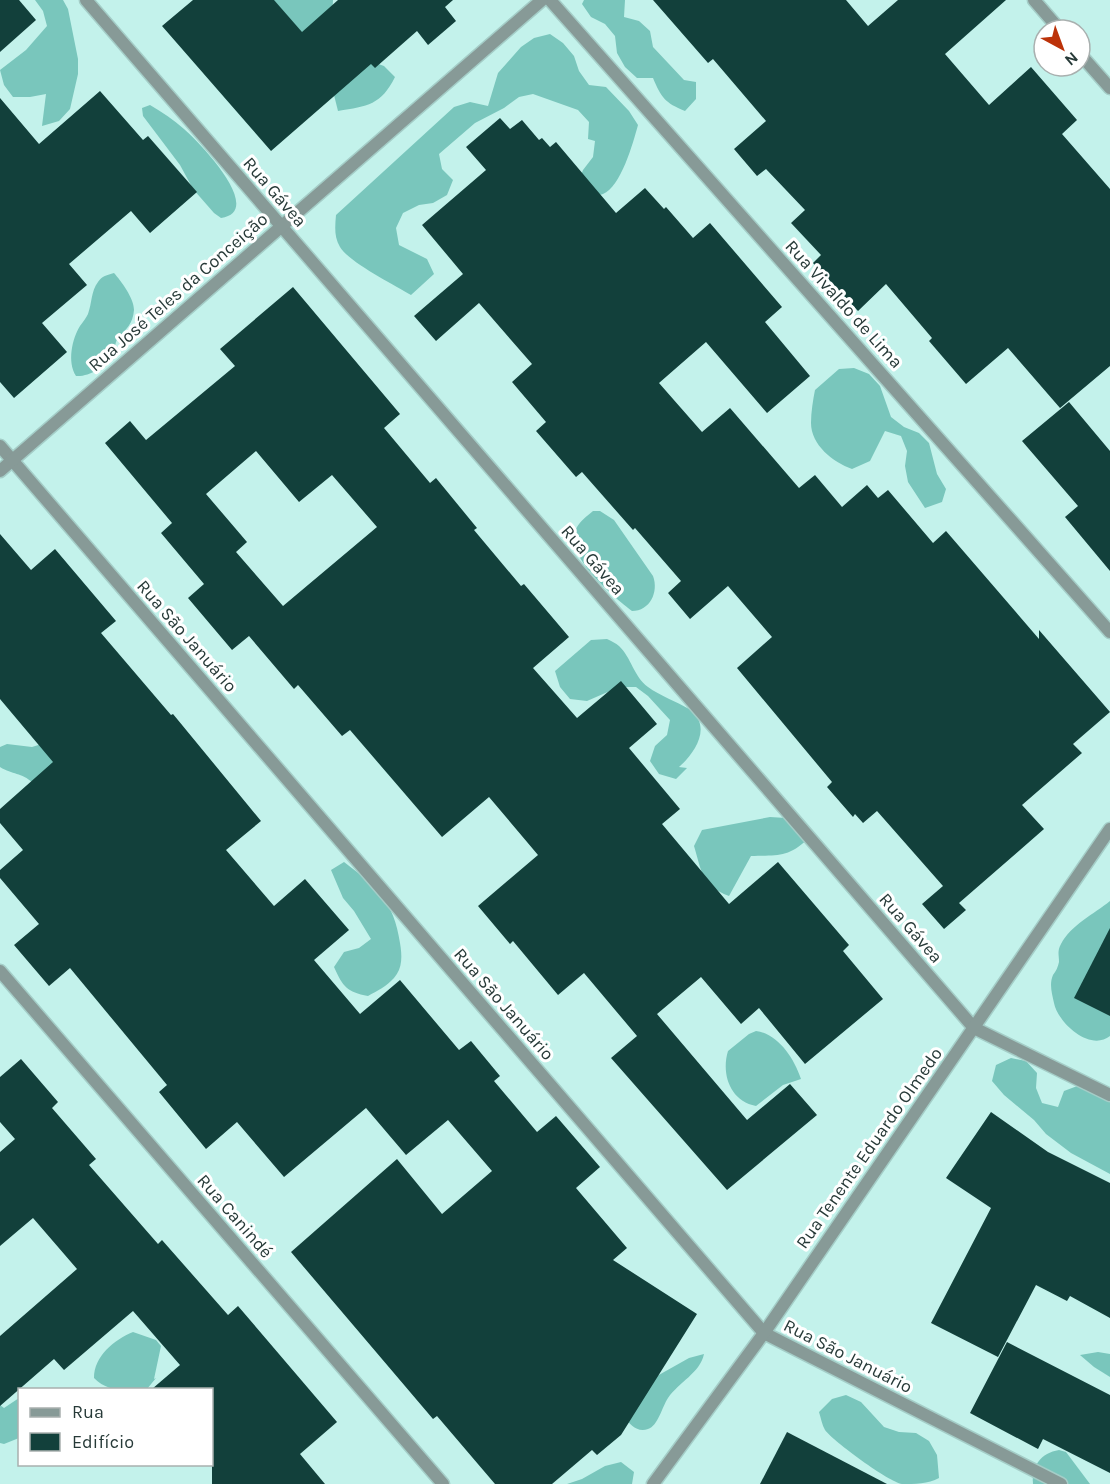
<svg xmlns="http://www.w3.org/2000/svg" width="1110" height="1484" font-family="Karla,sans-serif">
<rect width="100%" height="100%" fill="#c3f2eb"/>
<g fill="#79c6bc">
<path d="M35,0H63L68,9L78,59V74L70,109L59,121L42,126L46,94L30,97H13L4,85L0,70L26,50L47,26L43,11Z"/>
<path d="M249,0H333L332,17L356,56L384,66L395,77C381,105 368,106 338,111L334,95Z"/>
<path d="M584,0H625L624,17L639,21L650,31L653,47L684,80L696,82V99L685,111C665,103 661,97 653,78H637L625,67L617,53L615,36L605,24L591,17L582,4Z"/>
<path d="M550,34L563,43L574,56L579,71L589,85L606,87L629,111L638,125C633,143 621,187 603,194C599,196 592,195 588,195L577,186L583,170L593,157L595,141L588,139L589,122L578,110L533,94L519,97L504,108L475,123L439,154L442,169L453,180L447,195L433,203L419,205L403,213L396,228L399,245L427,259L434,274L411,295C393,284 350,263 340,247C334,237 335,227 336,215L454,107L470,102L488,106L498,73L521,47L534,38Z"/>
<path d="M150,105C162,112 174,120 184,129C199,142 266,211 221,218L214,213L193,189L180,165L143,116L142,108Z"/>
<path d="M114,273C121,281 134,298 134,310C133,324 126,329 118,338C114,343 116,351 112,356C105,367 89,377 76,376C67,362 72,339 80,326C83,322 86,318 88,314C92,303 91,291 98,282C102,276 107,275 114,273Z"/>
<path d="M854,368L869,374L880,386L891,417L904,427L919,433L929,443L937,474L946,489L942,502L925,508L908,482L905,466L907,451L901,436L885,431L870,461L852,469C833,462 811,445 811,423C811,412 813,400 815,390L839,369Z"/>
<path d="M593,511H600L614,520L653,576C659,592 650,611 632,611C614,597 563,555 576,529C579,522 587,516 593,511Z"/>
<path d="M607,639C611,641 616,643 619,646C631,657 634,677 648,687C660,696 676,701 689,709C713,726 695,753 679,767L687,768L676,779L659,774L650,761L655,746L667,735L670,720L648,696L636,687H619L587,701L570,699L560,687L555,671L591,640Z"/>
<path d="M48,742H74L33,783C21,772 13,775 0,767V747L7,744L32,747Z"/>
<path d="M770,817L786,818L808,839C787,858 778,855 751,856L729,896C701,885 702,872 694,846L702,830Z"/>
<path d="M344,862C376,886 394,901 400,943C402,955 403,968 394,978C387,986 377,991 368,996C347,992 343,987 334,967L344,952L359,948L371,939L354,911L343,898L331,870Z"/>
<path d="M1110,901V1036C1090,1052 1058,1023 1054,1003C1052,994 1049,984 1053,975C1056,971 1058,967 1059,962C1059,955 1057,951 1061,944C1071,925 1094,914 1110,901Z"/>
<path d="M756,1031C778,1034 794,1058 801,1079L783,1085L756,1106C730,1101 721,1074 728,1051L749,1034Z"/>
<path d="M1011,1058L1026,1061L1037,1073L1036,1088L1042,1103L1058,1107L1064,1091L1080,1085L1110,1098V1174L1071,1153L1046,1134L1034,1120L1004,1095L992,1081L996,1065Z"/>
<path d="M133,1332L156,1340L161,1346L154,1379L156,1378L147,1389C128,1390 108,1393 94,1378C94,1356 114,1340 133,1332Z"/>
<path d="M1098,1352L1110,1354V1377L1094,1367L1080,1355Z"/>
<path d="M704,1354C700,1373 679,1382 668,1398C662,1407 658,1426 648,1429C637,1433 630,1424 624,1417L657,1376L689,1358Z"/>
<path d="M846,1395L861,1402L884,1427L899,1432L916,1433L929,1441L937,1455L939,1478C928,1484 915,1484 902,1484C889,1482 834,1442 825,1430C822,1425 821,1418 819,1412L832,1399Z"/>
<path d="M19,1398V1438L4,1444L0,1443V1405L4,1408Z"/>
<path d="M1059,1450L1066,1452L1090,1484H1033C1031,1466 1041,1453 1059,1450Z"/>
<path d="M621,1462L634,1472L632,1484H567L582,1479L605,1466Z"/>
</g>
<g fill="#12403b" fill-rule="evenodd">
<path d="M0,0H19L36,20L0,52Z"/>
<path d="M193,0H274L302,32L338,0H453L445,7L456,21L428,45L417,31L375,68L371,64L271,151L162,26Z"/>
<path d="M653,0H846L868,26L898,0H1006L945,54L989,105L1031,67L1077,120L1062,134L1110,189V366L1060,408L1008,348L966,384L929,341L932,338L886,284L858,311L813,263L821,255L791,223L805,210L766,169L757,176L734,149L766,121L713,59L708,63Z"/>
<path d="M100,91L143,140L148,136L197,192L150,233L131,211L69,264L87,285L42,323L67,352L14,398L0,382V98L39,144Z"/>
<path d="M500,118L510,129L522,120L539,140L542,138L550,147L556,142L616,213L645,188L664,209L666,207L693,238L710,223L782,307L765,322L810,376L767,413L706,342L659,383L702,432L730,408L799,488L815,475L842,507L867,485L878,498L888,490L933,543L946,531L1039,639V630L1110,712L1073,744L1082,753L1022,805L1044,829L959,903L966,910L944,929L922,904L943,886L877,811L863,823L855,814L853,817L827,787L832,782L737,668L772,637L728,586L690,619L668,593L681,581L635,528L633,530L582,472L576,477L536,431L546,422L512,382L532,364L479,303L436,341L414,316L463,274L422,225L486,170L466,147Z"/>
<path d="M293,287L400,414L384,428L430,483L436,478L477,528L474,530L521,586L524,584L569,637L533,668L577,718L621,681L657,724L629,748L680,809L662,824L729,904L778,862L849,945L843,951L883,999L805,1064L759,1008L741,1024L701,977L657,1014L747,1120L790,1084L817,1115L727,1190L611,1058L637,1036L584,973L558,995L513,941L510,944L478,906L538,855L489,797L442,837L350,730L342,736L298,685L294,689L249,636L232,650L188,598L204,584L161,533L172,523L105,443L130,421L146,440L235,366L220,349ZM256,451L299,502L332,475L377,527L283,606L236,552L247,542L206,494Z"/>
<path d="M1069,402L1110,451V571L1065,517L1078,506L1022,441Z"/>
<path d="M0,534L31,570L55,549L116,621L101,633L171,715L173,714L261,821L226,850L274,906L305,879L349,930L314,960L360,1014L400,980L459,1050L471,1041L500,1076L494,1081L537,1132L556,1116L600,1167L576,1188L627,1248L613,1260L697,1314L621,1435L597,1455L592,1450L552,1484H495L437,1416L433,1419L291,1252L397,1159L442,1214L492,1171L448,1120L406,1155L366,1108L284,1177L237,1122L206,1149L159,1092L167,1085L70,968L49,986L14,945L39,924L0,878V870L23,850L0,823V809L53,762L0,699Z"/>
<path d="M1110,928V1016L1074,998Z"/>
<path d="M21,1059L58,1102L52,1108L96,1159L89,1165L158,1244L162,1240L228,1315L238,1306L337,1422L300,1454L325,1484H212V1389H152L180,1365L133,1311L64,1370L54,1359L0,1406V1336L77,1269L33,1218L0,1246V1152L15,1139L0,1122V1077Z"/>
<path d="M991,1112L1048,1152L1110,1183V1318L1070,1296L1067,1301L1036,1285L998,1357L931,1323L991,1208L946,1178Z"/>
<path d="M1007,1342L1110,1395V1473L1043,1439L1038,1449L970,1413Z"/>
<path d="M787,1432L887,1484H760Z"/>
</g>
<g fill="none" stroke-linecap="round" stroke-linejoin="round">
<g stroke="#a4cdc7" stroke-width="15">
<g id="minor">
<path d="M86,0L974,1028L1110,1095"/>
<path d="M550,0L1110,632"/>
<path d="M1034,0L1060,30"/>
<path d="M1080,54L1110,88"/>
<path d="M0,446L764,1333L1061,1484"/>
<path d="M0,471L542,0"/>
<path d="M0,971L443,1484"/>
<path d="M653,1484L764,1333L1110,829"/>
</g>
</g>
<use href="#minor" stroke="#879a97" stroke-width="12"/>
</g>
<g text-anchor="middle" stroke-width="6" stroke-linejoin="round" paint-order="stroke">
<g font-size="18" fill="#273a38" stroke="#fff">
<text transform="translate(275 192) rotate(49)" y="6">Rua Gávea</text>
<text transform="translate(178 292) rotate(-41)" y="6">Rua José Teles da Conceição</text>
<text transform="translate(844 304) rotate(48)" y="6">Rua Vivaldo de Lima</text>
<text transform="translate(593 560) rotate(49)" y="6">Rua Gávea</text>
<text transform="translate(187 636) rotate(49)" y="6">Rua São Januário</text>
<text transform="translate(911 928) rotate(49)" y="6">Rua Gávea</text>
<text transform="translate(504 1004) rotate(49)" y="6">Rua São Januário</text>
<text transform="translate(869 1148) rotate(-55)" y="6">Rua Tenente Eduardo Olmedo</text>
<text transform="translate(235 1216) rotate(49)" y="6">Rua Canindé</text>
<text transform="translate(848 1356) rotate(27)" y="6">Rua São Januário</text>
</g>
</g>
<rect x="18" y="1388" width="195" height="78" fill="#ffffff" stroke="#a9b0af" stroke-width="1.5"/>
<rect x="30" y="1408" width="30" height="9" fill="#879a97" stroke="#a9b0af" stroke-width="1.5"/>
<text x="72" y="1418" font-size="18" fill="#273a38">Rua</text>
<rect x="30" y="1433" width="30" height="18" fill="#12403b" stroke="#a9b0af" stroke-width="1.5"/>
<text x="72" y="1448" font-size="18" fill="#273a38">Edifício</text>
<g transform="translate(1062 48) rotate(139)"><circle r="28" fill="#ffffff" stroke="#a9b0af" stroke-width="1.5"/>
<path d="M0-4.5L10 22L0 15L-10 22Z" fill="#bc3209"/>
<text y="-9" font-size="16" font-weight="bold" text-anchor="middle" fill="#273a38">N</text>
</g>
</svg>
